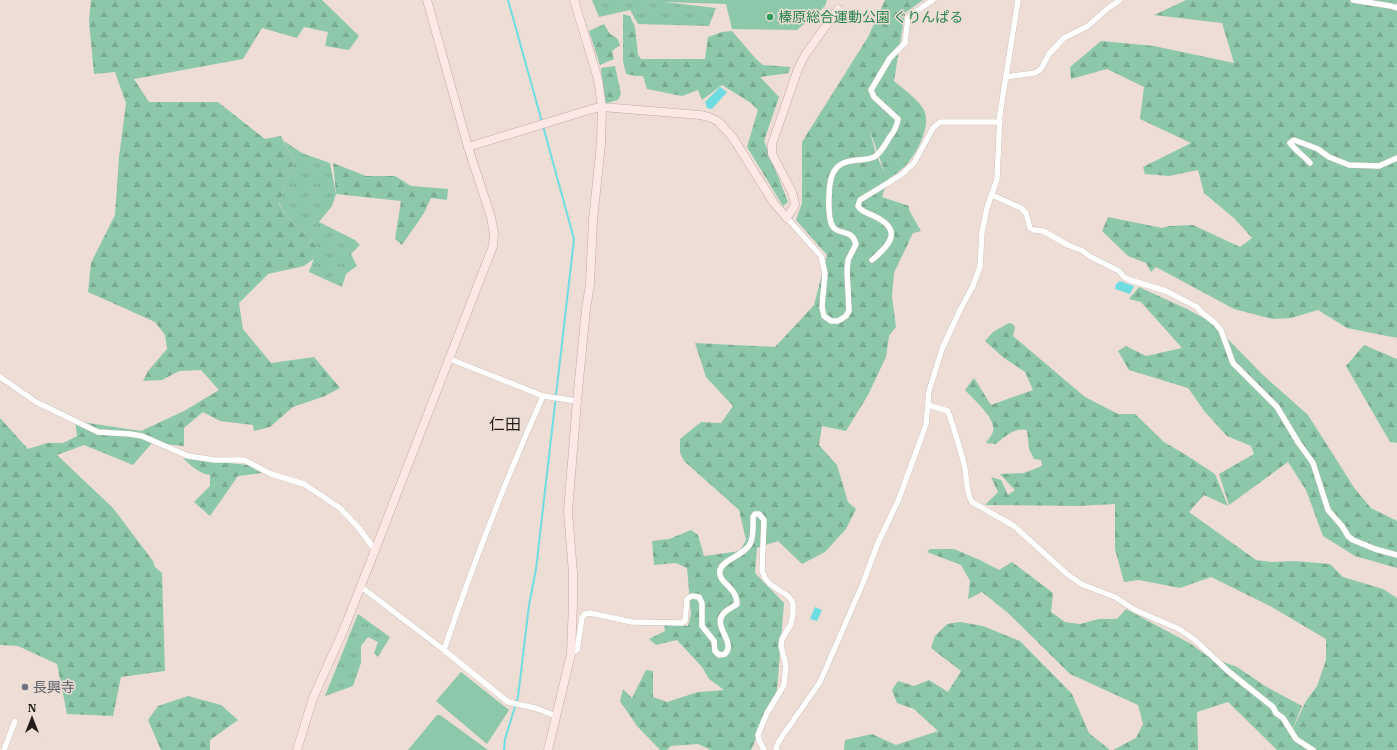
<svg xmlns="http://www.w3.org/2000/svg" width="1397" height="750" font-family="'IBM Plex Serif','Noto Sans JP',serif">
<defs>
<pattern id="grass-tufts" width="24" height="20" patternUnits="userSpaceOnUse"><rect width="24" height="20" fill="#8ec8aa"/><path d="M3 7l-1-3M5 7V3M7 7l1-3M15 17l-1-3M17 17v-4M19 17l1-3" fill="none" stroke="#7aab92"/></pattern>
<pattern id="forest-firs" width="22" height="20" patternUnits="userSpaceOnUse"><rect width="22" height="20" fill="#8ec8aa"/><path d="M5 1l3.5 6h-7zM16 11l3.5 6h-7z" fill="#7aab92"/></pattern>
</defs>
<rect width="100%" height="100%" fill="#edddd5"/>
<g fill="url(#grass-tufts)">
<path d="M592,0H664V2L716,8L709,26L638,24L630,10L599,17Z"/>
<path d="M284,141L302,153L330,163L336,194L332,206L319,222L355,240L360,245L351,254L357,266L346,274L342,287L309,272L318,248L306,234L289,219L279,203L294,161Z"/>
<path d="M358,614L390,637L378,657L374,653L378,642L368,637L361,646V663L353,686L325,696Z"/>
</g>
<g fill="url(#forest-firs)" fill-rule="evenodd">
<path d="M91,0H322L359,36L349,50L325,46L328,32L304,27L297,38L262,28L243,59L134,79L149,102H218L265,139L281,136L294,161L279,204L289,219L306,234L318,248L315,258L304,266L268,274L239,303L243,329L271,363L314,357L340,388L325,396L293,407L270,427L254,431L253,425L220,421L203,412L184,428V446L152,443L133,465L84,445L57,455L113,508L153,561L155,567L162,573L165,671L121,677L113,716L67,714L57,664L18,646L0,645V418L28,449L47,443H63L77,436L75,421L141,431L184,411L219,390L201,370L179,371L162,380L143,381L148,371L167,349L165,335L155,322L88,292L91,263L115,215L119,157L126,103L115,72L94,74L89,21Z"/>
<path d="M885,0H923L905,13L894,81C903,89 915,97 922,107C934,122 917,154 905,166C900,171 894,175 888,179L882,197L909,206V210L921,231L913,233L894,273L892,296L896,327L889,336L886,357L868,395L846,431L822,426L819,445L837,465L848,502L856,509L846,529L825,552L802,564L778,541L757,548L755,573L784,603L777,690L751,750H711L698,744L671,746L667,750H660L637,726L620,701L623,689L632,698L646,670L653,671V697L667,702L698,692L724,690L709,679L702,667L677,640L656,645L649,639L665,631L664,625L688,626L691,614L687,568L676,563L654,565L652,541L669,539L691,530L698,535L704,556L740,551L746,540L739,510L684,461L680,453V439L701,422L721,423L733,406L706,377L695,343L775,347L792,329L814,305L827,255L796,220L802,203V142L868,37ZM869,128L885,174L876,154Z"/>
<path d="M1186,0H1397V2L1393,9L1397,11V338L1347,328L1318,310L1291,318L1272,319L1234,309L1156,267L1151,272L1146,263L1128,256L1102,231L1108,217L1162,228L1169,226L1193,225L1240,247L1252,238L1235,219L1204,193L1198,170L1169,176L1145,174L1143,167L1191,143L1140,119L1144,87L1107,69L1071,79L1070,67L1101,41L1154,46L1234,63L1222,23L1154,15Z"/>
<path d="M623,14L630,16L635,27L638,55L641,59H705L708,37L722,32L732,31L756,59L763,65L790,67L789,73L760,77L779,97L764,141L788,202L783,206L747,147L758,110L751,103L722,85L702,100L698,90L682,96L647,89L643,76H636L626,74L623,61Z"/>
<path d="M604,24L610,34L617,38L620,45L612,51L614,59L600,65L589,31Z"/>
<path d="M615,66L621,94L618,100L604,104L601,68Z"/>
<path d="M333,163L366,176H395L411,186L448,189L447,200L431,198L424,213L402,245L395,239L401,201L336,194Z"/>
<path d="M1139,287L1187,309L1211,322L1262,374L1308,415L1355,489L1371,508L1397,521V568L1355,556L1323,536L1306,490L1288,462L1229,505L1219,474L1254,454L1251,446L1227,436L1205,412L1188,388L1129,370L1118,351L1126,346L1146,356L1182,348L1141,302L1129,299Z"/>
<path d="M1009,323L1013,324L1015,328L1013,336L1085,397L1118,414H1135L1164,442L1186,455L1215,474L1228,506L1204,495L1189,512L1256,560L1273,562L1294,561L1330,564L1343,577L1383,589L1397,598V750H1277L1228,702L1197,712L1198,750H1113L1136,738L1143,724L1138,705L1070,674L1008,613L982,592L968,599L970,581L961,565L927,552L930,549H954L980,560L999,570L1012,562L1053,593L1051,612L1065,622L1080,624L1099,619H1117L1126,609L1191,644L1207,656L1237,667L1265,686L1302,706L1290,735L1306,701L1317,686L1326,660V639L1270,606L1211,577L1180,588L1139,580L1124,582L1115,549V504L1078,506L985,505L998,492L991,477L1001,480L1008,495L1015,490L1000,474L1024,473L1042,466L1041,460L1034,459L1029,449L1027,430C1015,427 1004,437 996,444L986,443C988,440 991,436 993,432C997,419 973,399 965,390L974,378L991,405L1033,390L1025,372L1004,358L985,341L993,332Z"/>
<path d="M1364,345L1397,359V443L1390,442L1346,366Z"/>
<path d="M183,458L248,465L262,473L238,476L210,516L194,502L210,486V475C200,474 190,465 183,458Z"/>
<path d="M960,622L983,626L1020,641L1072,694L1089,733L1110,750H844L845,740L872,734L896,745L938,731L914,709L897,703L892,690L898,681L914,686L929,680L948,692L961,671L931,648L935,636L947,624Z"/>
<path d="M188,696L221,705L238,720L210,740V750H161L148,720L158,706Z"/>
</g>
<g fill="#8ec8aa">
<path d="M664,0H827L825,6L797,30L732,29L726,4L664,2Z"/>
<path d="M461,672L509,710L487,744L436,701Z"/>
<path d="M437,715H440L488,750H408Z"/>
</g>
<g fill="#6edde1">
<path d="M720,87L727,92L712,109L707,108L705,102Z"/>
<path d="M1120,281L1134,286L1130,294L1115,289L1116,284Z"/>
<path d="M815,607L822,610L817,621L810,619Z"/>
</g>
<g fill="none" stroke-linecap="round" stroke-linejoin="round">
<g stroke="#6edde1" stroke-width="2">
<path d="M508,0L542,122"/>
<path d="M504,750L505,739L518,697L529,605L536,569L574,239L543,126"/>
</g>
<g stroke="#bcaca5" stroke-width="6">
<g id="street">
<path d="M1353,0L1391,6L1397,8"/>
<path d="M1006,77L1035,73L1041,69L1049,54L1064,38L1088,26L1107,9L1120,0"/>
<path d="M1310,163C1303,155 1297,152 1290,143L1294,140L1318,149L1329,157L1349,165L1379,166L1397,158"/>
<path d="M992,195L1021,208L1026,213L1030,228L1034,230L1043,231L1068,245L1083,251L1089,256L1119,271L1124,277L1130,280L1166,291L1197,307L1201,312L1215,323L1221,330L1233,363L1277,407L1298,442L1313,463L1328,510L1342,526L1348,536L1353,540L1375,549L1397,555"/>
<path d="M787,218L821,256L825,273L822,307L824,316L831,321H838L846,316L849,311L847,271L848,260L856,244C851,228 841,236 833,227C827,219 828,182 833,173C842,156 860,163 874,157C881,153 885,145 889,138C894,132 897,127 898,119L874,97L871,90L890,58L905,43L908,17L933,0"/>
<path d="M872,260C891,244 903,230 874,216C868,213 861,212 858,206L860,200L901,175L914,163L933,128L940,122H1000"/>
<path d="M450,359L543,396L577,401"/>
<path d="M0,377L36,402L98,432L130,434L142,436L188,456L215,460H244L271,474L304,484L340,508L358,527L375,550"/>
<path d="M928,405L948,411C954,430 961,449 965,469C967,480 966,493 972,502L1014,526L1067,574L1081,584L1115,597L1135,610L1179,629L1195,640L1228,671L1273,707L1276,713L1283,718L1296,739L1313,750"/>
<path d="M360,586L444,650L508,702L535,708L556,716"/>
<path d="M444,650C473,564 506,479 543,396"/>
<path d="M571,654L577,650L582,618L585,614L590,613L632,622L682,623L685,621L687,599L692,596L699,597L702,603V626L714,641L715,651L719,655L725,654C737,642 711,626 724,613C728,609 733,607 737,604C737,586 717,583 720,570C723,559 744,556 750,544C754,537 753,525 753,517L755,514H759L764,520L762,571L765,578L770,584L788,596L793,603V614L791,624L782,639L781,646L786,666L784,685L767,713L758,735L759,740L764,750"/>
<path d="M4,750L15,721"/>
<path d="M777,750L776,748L779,741L820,682L863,583L878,543L898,501L922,436L926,424L929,391L942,349L960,310L973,286L980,267L982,232L987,208L997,179L1000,114L1018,0"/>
</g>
</g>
<g stroke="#bcaca5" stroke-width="9">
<g id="secondary">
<path d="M468,147L592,109L602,107L700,115L709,117L719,122L733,138L774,203L787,218L795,205L794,199L792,192L772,154V144L798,69L805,55L838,9"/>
<path d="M297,750L313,698L344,629L375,550L493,246L494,234L491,217L468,147L427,0"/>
<path d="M548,750L571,654L573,604V573L568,511L577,401L586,309L590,284L593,220L601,144L602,107L598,79L574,0"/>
</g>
</g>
<use href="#street" stroke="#fff" stroke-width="5.5"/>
<use href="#secondary" stroke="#fee8e6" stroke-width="8"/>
</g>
<circle fill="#2e9e5b" stroke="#edddd5" stroke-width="1.5" cx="770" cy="17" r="4"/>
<circle fill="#6b7280" stroke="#edddd5" stroke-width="1.5" cx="25" cy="687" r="4"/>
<g text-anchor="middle" stroke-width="3" stroke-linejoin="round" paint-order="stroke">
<g font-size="14" fill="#27864d" stroke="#edddd5" text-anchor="start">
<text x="778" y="22">榛原総合運動公園 ぐりんぱる</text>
</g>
<g font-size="14" fill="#5b616d" stroke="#edddd5" text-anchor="start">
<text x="33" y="692">長興寺</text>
</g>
<g font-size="16" fill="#231d1a" stroke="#edddd5">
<text x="505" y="430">仁田</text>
</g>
</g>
<g transform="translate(32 718)" stroke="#edddd5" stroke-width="3" paint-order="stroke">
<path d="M0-3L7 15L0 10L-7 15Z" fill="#231d1a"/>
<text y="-6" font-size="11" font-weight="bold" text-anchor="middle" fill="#231d1a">N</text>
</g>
</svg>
